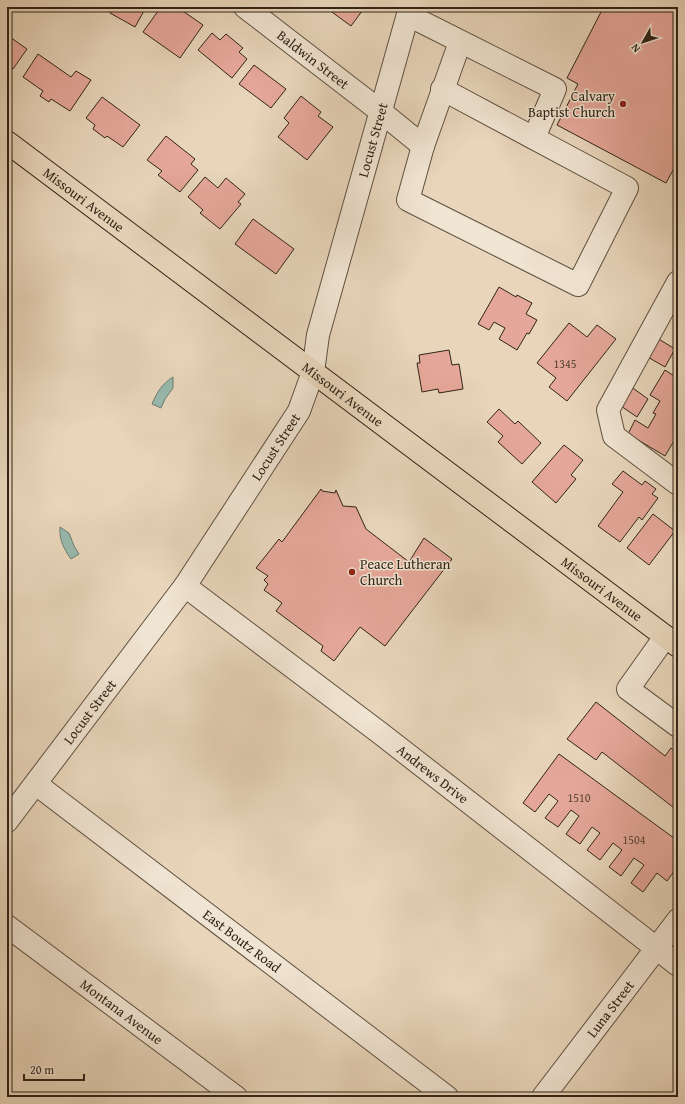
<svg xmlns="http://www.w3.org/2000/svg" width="685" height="1104" font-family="'Gentium Book Plus',serif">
<rect width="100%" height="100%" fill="#e8d5ba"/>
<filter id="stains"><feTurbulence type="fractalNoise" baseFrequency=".005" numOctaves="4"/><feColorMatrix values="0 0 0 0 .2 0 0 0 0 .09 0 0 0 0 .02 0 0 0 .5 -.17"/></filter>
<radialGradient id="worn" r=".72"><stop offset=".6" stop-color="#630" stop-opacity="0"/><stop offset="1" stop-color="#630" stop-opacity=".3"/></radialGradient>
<g fill="#97b9ad" stroke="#6e7d71">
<path d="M173,377V388L165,399L161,408L152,404C157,392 162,384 173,377Z"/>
<path d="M60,527L69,533L74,546L79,554L71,559C64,549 59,540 60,527Z"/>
</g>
<g fill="#e5a799" stroke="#302417">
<path d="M113,7H142L145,9L135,27L110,13Z"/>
<path d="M161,7H177L203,25L180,58L143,32Z"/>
<path d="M325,7H365L351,26Z"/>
<path d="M592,7H678V161L666,183L557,125L578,84L567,78L601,12Z"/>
<path d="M212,33L220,40L226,34L243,48L239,52L247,59L232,78L198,50Z"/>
<path d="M7,35L27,49L13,69L7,65Z"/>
<path d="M38,54L71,77L76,71L91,80L70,111L51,99L49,102L40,96L43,91L23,77Z"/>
<path d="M254,65L286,89L271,108L239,84Z"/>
<path d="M301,96L321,112L318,116L333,127L307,160L278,137L289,123L284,118Z"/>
<path d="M102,97L140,125L123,147L107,136L105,138L93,129L95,125L86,118Z"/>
<path d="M166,136L195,159L191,164L198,170L180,192L158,175L162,171L147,160Z"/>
<path d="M205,177L218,188L226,178L245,194L238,202L241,204L220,229L200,213L203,210L188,197Z"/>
<path d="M253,219L294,249L276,274L235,244Z"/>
<path d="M499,287L516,297L517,295L532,303L526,314L537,320L529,334L527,333L517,350L499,339L505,328L494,322L489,330L478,324Z"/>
<path d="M569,323L587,337L597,325L616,339L567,401L549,387L556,378L537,363Z"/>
<path d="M657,338L675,349L665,367L646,356Z"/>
<path d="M449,350L452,365L459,364L463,389L439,393L438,389L422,392L417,363H420L419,355Z"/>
<path d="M678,369V434L665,456L628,434L635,420L648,428L656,414L653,413L660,401L650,395L665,370L674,376Z"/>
<path d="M630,386L648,399L637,417L618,404Z"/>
<path d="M499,409L515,424L518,421L541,443L522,464L498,442L503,436L487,422Z"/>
<path d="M564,445L583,460L571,475L576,479L556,503L532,482Z"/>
<path d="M623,471L642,485L645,481L656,489L652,494L658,498L642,520L639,517L620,542L598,526L623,492L612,484Z"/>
<path d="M321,489L322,491L335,493L336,490L343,506L356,507L366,529L409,562L424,538L452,559L385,646L360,627L334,661L321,651L323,646L276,611L282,603L264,590L268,584L264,580L268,576L256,568L279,539L282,542Z"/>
<path d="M653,514L675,531L649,565L627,548Z"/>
<path d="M596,702L665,756L671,748L678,754V811L602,752L596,760L567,739Z"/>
<path d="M559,754L678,841V866L667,881L657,873L643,892L631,883L644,865L634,858L621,876L609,867L622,850L613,843L600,860L587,850L600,833L592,827L580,844L566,834L579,816L571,810L558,827L545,818L558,801L549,794L535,812L523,803Z"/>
</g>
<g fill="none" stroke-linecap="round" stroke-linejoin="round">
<g stroke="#5e5040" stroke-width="24">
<g id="minor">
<path id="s1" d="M245,7L380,111L423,146L460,42"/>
<path d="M408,15L555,89L534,138"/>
<path d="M423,146L408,200L578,285L627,188L442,89"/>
<path d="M678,282L608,410L614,436L678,484"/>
<path id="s2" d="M185,586L380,733L678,965"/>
<path d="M665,637L628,689L678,726"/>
<path id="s3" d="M36,784L447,1097"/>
<path id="s4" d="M7,821L185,586L299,411L313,372L318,335L410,7"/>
<path id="s5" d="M7,926L236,1097"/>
<path id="s6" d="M543,1097L678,920"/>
</g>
</g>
<g stroke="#302417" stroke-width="24">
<g id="major">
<path id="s7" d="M7,142L678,646"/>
</g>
</g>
<use href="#minor" stroke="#f0e4d2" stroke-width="22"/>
<use href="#major" stroke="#e8d5ba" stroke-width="22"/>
</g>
<g fill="#8f2418" stroke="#f0e4d2" stroke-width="1.5">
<circle cx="623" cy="104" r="4"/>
<circle cx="352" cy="572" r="4"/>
</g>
<g text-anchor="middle" stroke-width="3" stroke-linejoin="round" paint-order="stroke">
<g font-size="12" fill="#5d4538">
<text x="565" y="368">1345</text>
<text x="579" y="802">1510</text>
<text x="634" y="844">1504</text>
</g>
<g font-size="14" fill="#302417" stroke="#f0e4d2">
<text dy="5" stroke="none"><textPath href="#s1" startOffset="86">Baldwin Street</textPath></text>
<text dy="5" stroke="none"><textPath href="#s4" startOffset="785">Locust Street</textPath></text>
<text dy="5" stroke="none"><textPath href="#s7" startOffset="96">Missouri Avenue</textPath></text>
<text dy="5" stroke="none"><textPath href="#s7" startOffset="420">Missouri Avenue</textPath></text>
<text dy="5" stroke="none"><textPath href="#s4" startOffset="461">Locust Street</textPath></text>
<text dy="5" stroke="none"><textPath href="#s7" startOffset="744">Missouri Avenue</textPath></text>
<text dy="5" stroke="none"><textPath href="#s4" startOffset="137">Locust Street</textPath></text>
<text dy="5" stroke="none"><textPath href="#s2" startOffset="311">Andrews Drive</textPath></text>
<text dy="5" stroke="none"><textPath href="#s3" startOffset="259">East Boutz Road</textPath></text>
<text dy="5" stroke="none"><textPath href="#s6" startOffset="111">Luna Street</textPath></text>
<text dy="5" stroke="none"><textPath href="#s5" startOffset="143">Montana Avenue</textPath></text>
</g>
<g font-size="14" fill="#302417" stroke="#f0e4d2" text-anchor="end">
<text x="615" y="101">Calvary<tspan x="615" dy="16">Baptist Church</tspan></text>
<text x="360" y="569" text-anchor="start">Peace Lutheran<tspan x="360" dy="16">Church</tspan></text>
</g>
</g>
<rect width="685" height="1104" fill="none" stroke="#e8d5ba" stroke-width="24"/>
<rect x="8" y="8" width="669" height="1088" fill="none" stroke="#302417" stroke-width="2"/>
<rect x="12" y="12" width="661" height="1080" fill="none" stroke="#302417"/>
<g transform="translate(643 42) rotate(231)" stroke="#f0e4d2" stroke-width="3" paint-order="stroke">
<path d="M0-3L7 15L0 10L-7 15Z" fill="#302417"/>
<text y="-6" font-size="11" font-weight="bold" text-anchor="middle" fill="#302417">N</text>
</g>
<path d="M24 1074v6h60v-6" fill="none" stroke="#302417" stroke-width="2"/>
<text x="30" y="1074" font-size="12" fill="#302417" stroke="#f0e4d2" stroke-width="3" paint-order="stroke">20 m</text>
<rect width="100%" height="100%" filter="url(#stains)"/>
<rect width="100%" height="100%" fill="url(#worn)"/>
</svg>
